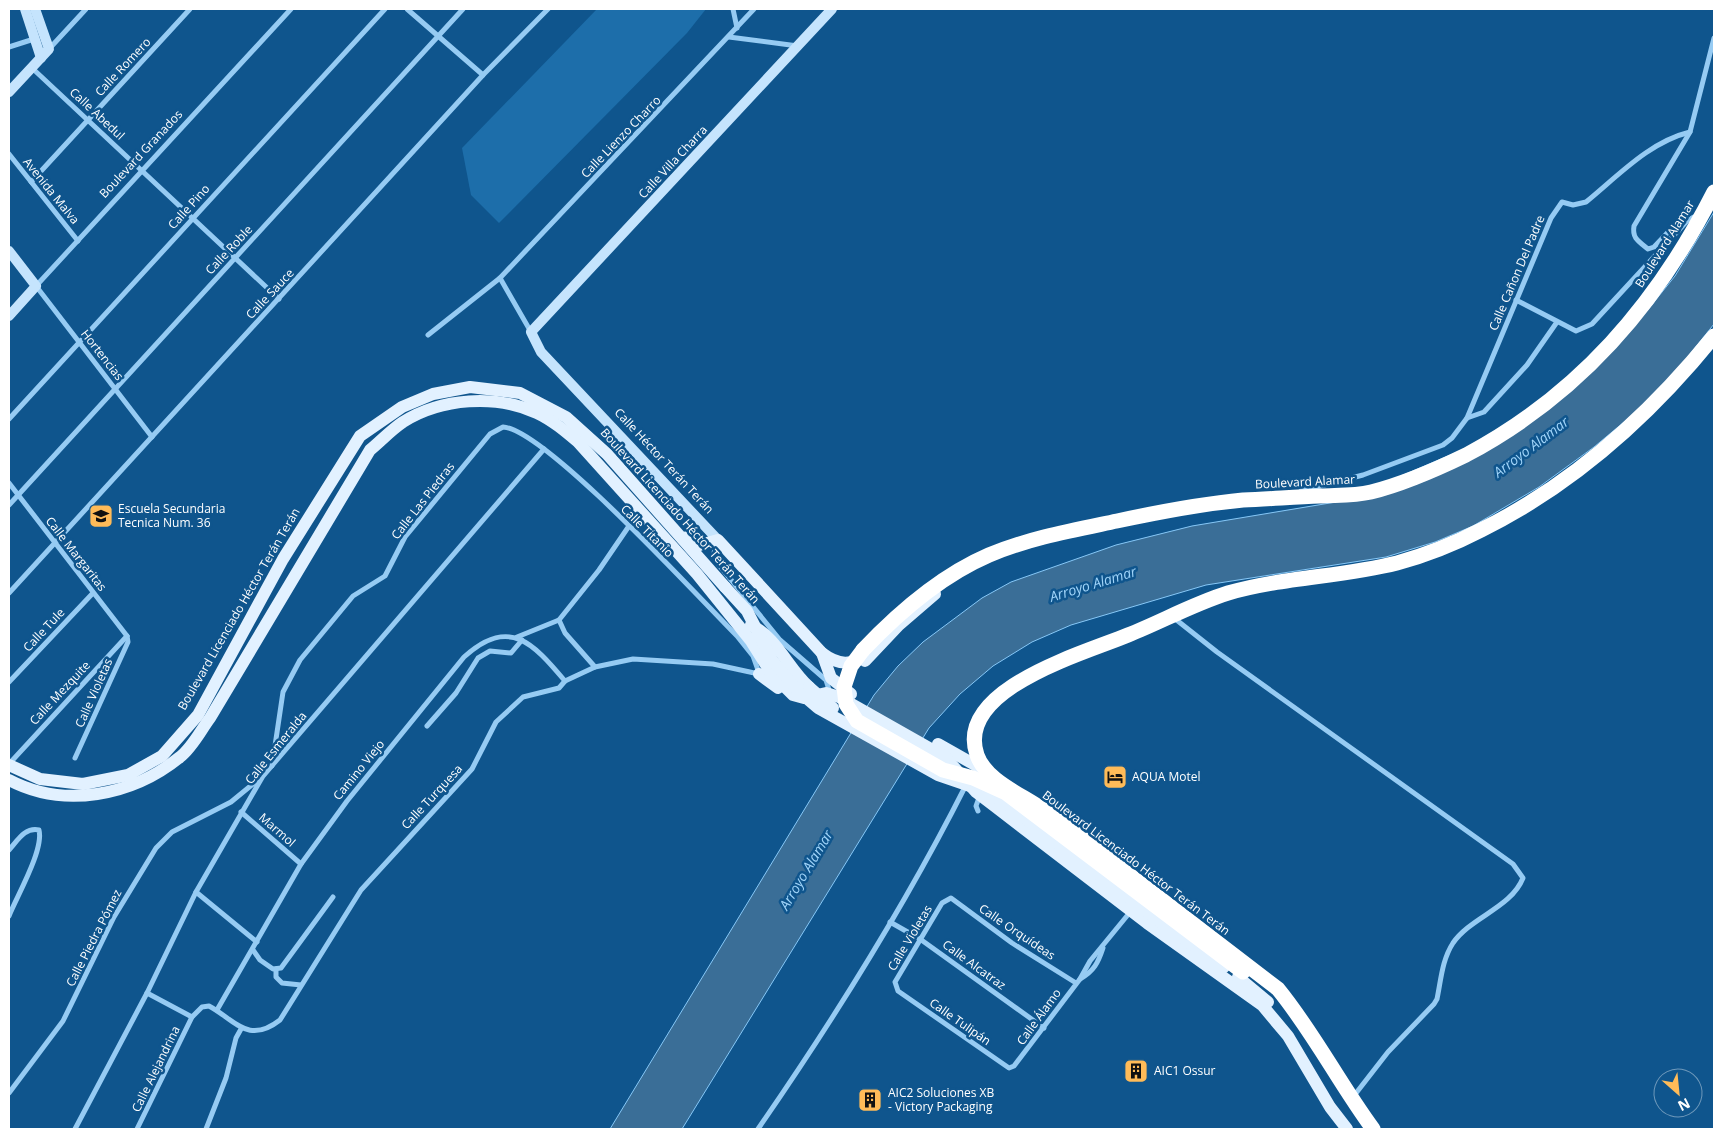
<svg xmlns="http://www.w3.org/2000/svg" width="1723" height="1138" font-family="'Open Sans',sans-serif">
<rect width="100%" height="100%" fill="#0f558d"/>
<path fill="#1d6eaa" d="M597,9H706L687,33L499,223L471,195L462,148Z"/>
<path fill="#3a6e97" stroke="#87c8f7" d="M1714,212V324L1683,363L1642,407L1594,447L1539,487L1473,526L1435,542L1386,557L1206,585L1071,625L1032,642L993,666L960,694L929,728L682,1129H610L874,695L898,666L923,642L982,598L1011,582L1116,545L1192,526L1342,501L1514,428L1646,312L1675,276Z"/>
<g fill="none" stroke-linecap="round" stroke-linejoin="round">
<g stroke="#96cbf3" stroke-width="5">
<path d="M407,9L483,75"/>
<path d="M733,9L737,28"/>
<path d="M729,37L798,46"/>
<path d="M9,47L34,39"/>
<path d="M49,49L86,9"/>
<path d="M32,68L279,299"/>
<path d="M9,154L78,241"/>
<path d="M31,182L190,9"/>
<path d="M1679,230L1672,228L1654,247L1648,249C1638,241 1632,238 1634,226L1690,132"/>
<path d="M500,278L531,332"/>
<path d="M1516,300L1576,331L1592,324L1688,220L1694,217L1696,218"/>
<path d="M428,335L500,278L754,9"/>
<path d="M1467,418L1551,218L1562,202L1573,205L1586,202C1618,176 1649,142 1690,132L1714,38"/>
<path d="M9,419L385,9"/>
<path d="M152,437L36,286L291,9"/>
<path d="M9,483L127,636"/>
<path d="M1301,491L1363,475L1443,445L1452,438L1467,418L1484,412L1527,365L1557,322"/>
<path d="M9,505L463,9"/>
<path d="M717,542L714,553L719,565L780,640L826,680L830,693"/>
<path d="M9,593L483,75L548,9"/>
<path d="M1174,618L1217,652L1513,864L1523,878C1511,908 1471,917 1453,943C1442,960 1441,980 1437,999L1434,1004L1388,1052L1353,1097"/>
<path d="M559,620L565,633L595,667"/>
<path d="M517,637L559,620L599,570L629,526"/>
<path d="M9,682L93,593"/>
<path d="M427,726L456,693L478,658L490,651L511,653L522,640"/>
<path d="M75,758L128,642L127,636"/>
<path d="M9,764L127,636"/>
<path d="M272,766L283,692L300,660L353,596L385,576L405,537L490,434L503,427C545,429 700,599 737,636L753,656L759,673"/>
<path d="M978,811L976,806L980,795"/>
<path d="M241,812L301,864"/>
<path d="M9,850C18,840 25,827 39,830C44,850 17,896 9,916"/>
<path d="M196,892L257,942"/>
<path d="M890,922L920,939L1044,1028"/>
<path d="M253,950L260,960L273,969L281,968L333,897"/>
<path d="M276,969V977L282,983L301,985"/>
<path d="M1080,979C1094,971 1098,963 1103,948"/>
<path d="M1076,983L1012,943L951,898L942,903L895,982L898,991L1009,1068L1014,1066L1080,979L1090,961L1131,911"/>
<path d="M147,993L192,1017L202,1007L209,1006C235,1020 248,1045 280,1020L361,890L472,769L496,722L523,697L559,688L565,681L595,667L633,659L713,664L759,674"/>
<path d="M217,1010L301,864L347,801L464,657C509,616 533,643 565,681"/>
<path d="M9,1093L63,1021L114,917L156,848L172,832L231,802L259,779"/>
<path d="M75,1129L147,993L196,892L263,776L544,449"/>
<path d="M137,1129L192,1017"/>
<path d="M206,1129L226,1078L236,1038L241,1029"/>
<path d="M758,1129C834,1019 906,904 966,785"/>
</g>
<g stroke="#c5e4fd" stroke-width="10">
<path d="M25,9L41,58"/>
<path d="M9,92L49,49L35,9"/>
<path d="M9,251L36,286L9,316"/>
<path d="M718,540L541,352L531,332L832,9"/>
</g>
<g stroke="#e2f1ff" stroke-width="12">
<path d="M687,537L696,546L718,540L822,653C839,666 851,665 869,655"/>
<path d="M751,625C777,638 788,668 809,687"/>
<path d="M822,653L831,678L851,694"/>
<path d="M865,661L899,625L935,594"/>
<path d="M759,674L778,688"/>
<path d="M938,744L984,770"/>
<path d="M9,765L40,779L83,784L128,775L162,756L198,715L283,559L360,436L402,407L433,394L470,387L520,393L566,417L607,454L725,587"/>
<path d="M9,780C64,809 132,796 180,757C192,748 201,730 210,718L370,450C381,441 391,430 403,422C441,398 496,394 537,413C552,420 565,431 578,442L697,574L751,641L771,673L793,695L804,698L826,693L839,697L945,757L976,792L997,808L1147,923L1262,1005L1288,1036L1330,1107L1347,1129"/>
<path d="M1238,977L1268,1002"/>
</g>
<g stroke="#fff" stroke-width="15">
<path d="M863,650C899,612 940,576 989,555C1029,538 1074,530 1117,521C1159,512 1200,504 1243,500C1269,499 1294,497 1320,496C1337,495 1354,496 1371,492C1404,484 1435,470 1466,455C1579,395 1657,304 1714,192"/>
<path d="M1373,1129C1339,1083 1314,1033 1278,989C1232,954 1186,919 1141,884C1107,858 1074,830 1039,807C1018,793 985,779 977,755C954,689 1085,653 1128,635C1161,622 1193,604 1228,593C1283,577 1342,577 1397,563C1426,555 1454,544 1481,530C1572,485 1650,415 1714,336"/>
</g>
<g stroke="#e2f1ff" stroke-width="12">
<path d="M725,587L747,611L772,660L797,690L818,708L938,775L976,788L1000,799L1167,927L1224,967"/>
<path d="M809,687L833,708"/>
</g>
<path stroke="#fff" stroke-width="15" d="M863,650L851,666L844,687L846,704L857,721L943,770L973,778L1006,793L1243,972"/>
</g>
<defs>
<g id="school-square" transform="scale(1.25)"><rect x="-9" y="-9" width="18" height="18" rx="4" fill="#ffbb58" stroke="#0f558d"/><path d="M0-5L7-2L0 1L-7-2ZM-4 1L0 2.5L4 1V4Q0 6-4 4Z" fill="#111"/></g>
<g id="hotel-square" transform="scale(1.25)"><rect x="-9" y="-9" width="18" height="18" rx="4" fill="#ffbb58" stroke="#0f558d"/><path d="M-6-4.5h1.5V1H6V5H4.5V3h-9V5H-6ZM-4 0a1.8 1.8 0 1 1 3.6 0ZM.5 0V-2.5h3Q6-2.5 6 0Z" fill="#111"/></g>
<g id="building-square" transform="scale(1.25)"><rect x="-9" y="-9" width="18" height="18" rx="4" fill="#ffbb58" stroke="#0f558d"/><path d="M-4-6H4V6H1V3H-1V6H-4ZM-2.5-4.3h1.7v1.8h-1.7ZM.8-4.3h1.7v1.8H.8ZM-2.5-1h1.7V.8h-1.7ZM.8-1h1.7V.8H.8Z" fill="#111"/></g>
</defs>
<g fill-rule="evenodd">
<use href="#school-square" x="101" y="516"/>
<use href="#hotel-square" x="1115" y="777"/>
<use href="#building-square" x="1136" y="1071"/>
<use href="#building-square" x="870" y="1100"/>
</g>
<g text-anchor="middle" stroke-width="5" stroke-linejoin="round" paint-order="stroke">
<g font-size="12" fill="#fff" stroke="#0f558d">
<text transform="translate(123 67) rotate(-47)" y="4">Calle Romero</text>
<text transform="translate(97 114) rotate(43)" y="4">Calle Abedul</text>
<text transform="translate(621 137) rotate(-46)" y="4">Calle Lienzo Charro</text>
<text transform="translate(141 154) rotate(-47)" y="4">Boulevard Granados</text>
<text transform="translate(673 162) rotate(-47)" y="4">Calle Villa Charra</text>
<text transform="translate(51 191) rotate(51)" y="4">Avenida Malva</text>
<text transform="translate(189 207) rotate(-48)" y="4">Calle Pino</text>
<text transform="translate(1665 244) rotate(-58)" y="4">Boulevard Alamar</text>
<text transform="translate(229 250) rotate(-47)" y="4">Calle Roble</text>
<text transform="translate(1517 273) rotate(-67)" y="4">Calle Cañon Del Padre</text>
<text transform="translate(270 294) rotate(-47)" y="4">Calle Sauce</text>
<text transform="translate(102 355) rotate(52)" y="4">Hortencias</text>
<text transform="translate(664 461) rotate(47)" y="4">Calle Héctor Terán Terán</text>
<text transform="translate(1305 482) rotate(-3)" y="4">Boulevard Alamar</text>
<text transform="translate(423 501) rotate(-52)" y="4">Calle Las Piedras</text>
<text transform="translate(680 516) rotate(48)" y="4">Boulevard Licenciado Héctor Terán Terán</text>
<text transform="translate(647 531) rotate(45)" y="4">Calle Titanio</text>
<text transform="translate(76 554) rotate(52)" y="4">Calle Margaritas</text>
<text transform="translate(239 609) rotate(-60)" y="4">Boulevard Licenciado Héctor Terán Terán</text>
<text transform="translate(44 630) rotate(-47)" y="4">Calle Tule</text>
<text transform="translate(60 693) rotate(-47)" y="4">Calle Mezquite</text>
<text transform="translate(94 693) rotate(-66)" y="4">Calle Violetas</text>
<text transform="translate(276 748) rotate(-51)" y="4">Calle Esmeralda</text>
<text transform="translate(359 770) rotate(-51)" y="4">Camino Viejo</text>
<text transform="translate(432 797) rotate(-47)" y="4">Calle Turquesa</text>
<text transform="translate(277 830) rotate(41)" y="4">Marmol</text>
<text transform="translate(1136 863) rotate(37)" y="4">Boulevard Licenciado Héctor Terán Terán</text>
<text transform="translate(1017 932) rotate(34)" y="4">Calle Orquídeas</text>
<text transform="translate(94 938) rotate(-63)" y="4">Calle Piedra Pómez</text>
<text transform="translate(910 938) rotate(-59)" y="4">Calle Violetas</text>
<text transform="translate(974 965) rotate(36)" y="4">Calle Alcatraz</text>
<text transform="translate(1039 1017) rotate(-54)" y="4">Calle Álamo</text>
<text transform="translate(960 1022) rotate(35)" y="4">Calle Tulipán</text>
<text transform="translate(156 1069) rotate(-64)" y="4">Calle Alejandrina</text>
</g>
<g font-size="12" fill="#fff" stroke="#0f558d" text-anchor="start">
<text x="118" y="513">Escuela Secundaria<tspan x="118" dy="14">Tecnica Num. 36</tspan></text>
<text x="1132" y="781">AQUA Motel</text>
<text x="1154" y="1075">AIC1 Ossur</text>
<text x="888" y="1097">AIC2 Soluciones XB<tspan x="888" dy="14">- Victory Packaging</tspan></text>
</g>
<g font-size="14" font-style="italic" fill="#a1d5fa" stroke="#0f558d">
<text transform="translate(1531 447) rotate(-37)" y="5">Arroyo Alamar</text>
<text transform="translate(1093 584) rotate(-17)" y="5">Arroyo Alamar</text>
<text transform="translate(806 870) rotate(-59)" y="5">Arroyo Alamar</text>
</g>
</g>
<rect width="1723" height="1138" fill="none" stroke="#ffffff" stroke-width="20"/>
<g transform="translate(1678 1093) rotate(153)"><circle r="24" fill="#0f558d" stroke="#6f99bb"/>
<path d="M0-4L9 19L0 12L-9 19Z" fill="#ffbb58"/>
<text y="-8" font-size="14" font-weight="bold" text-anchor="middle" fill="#ffffff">N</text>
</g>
</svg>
